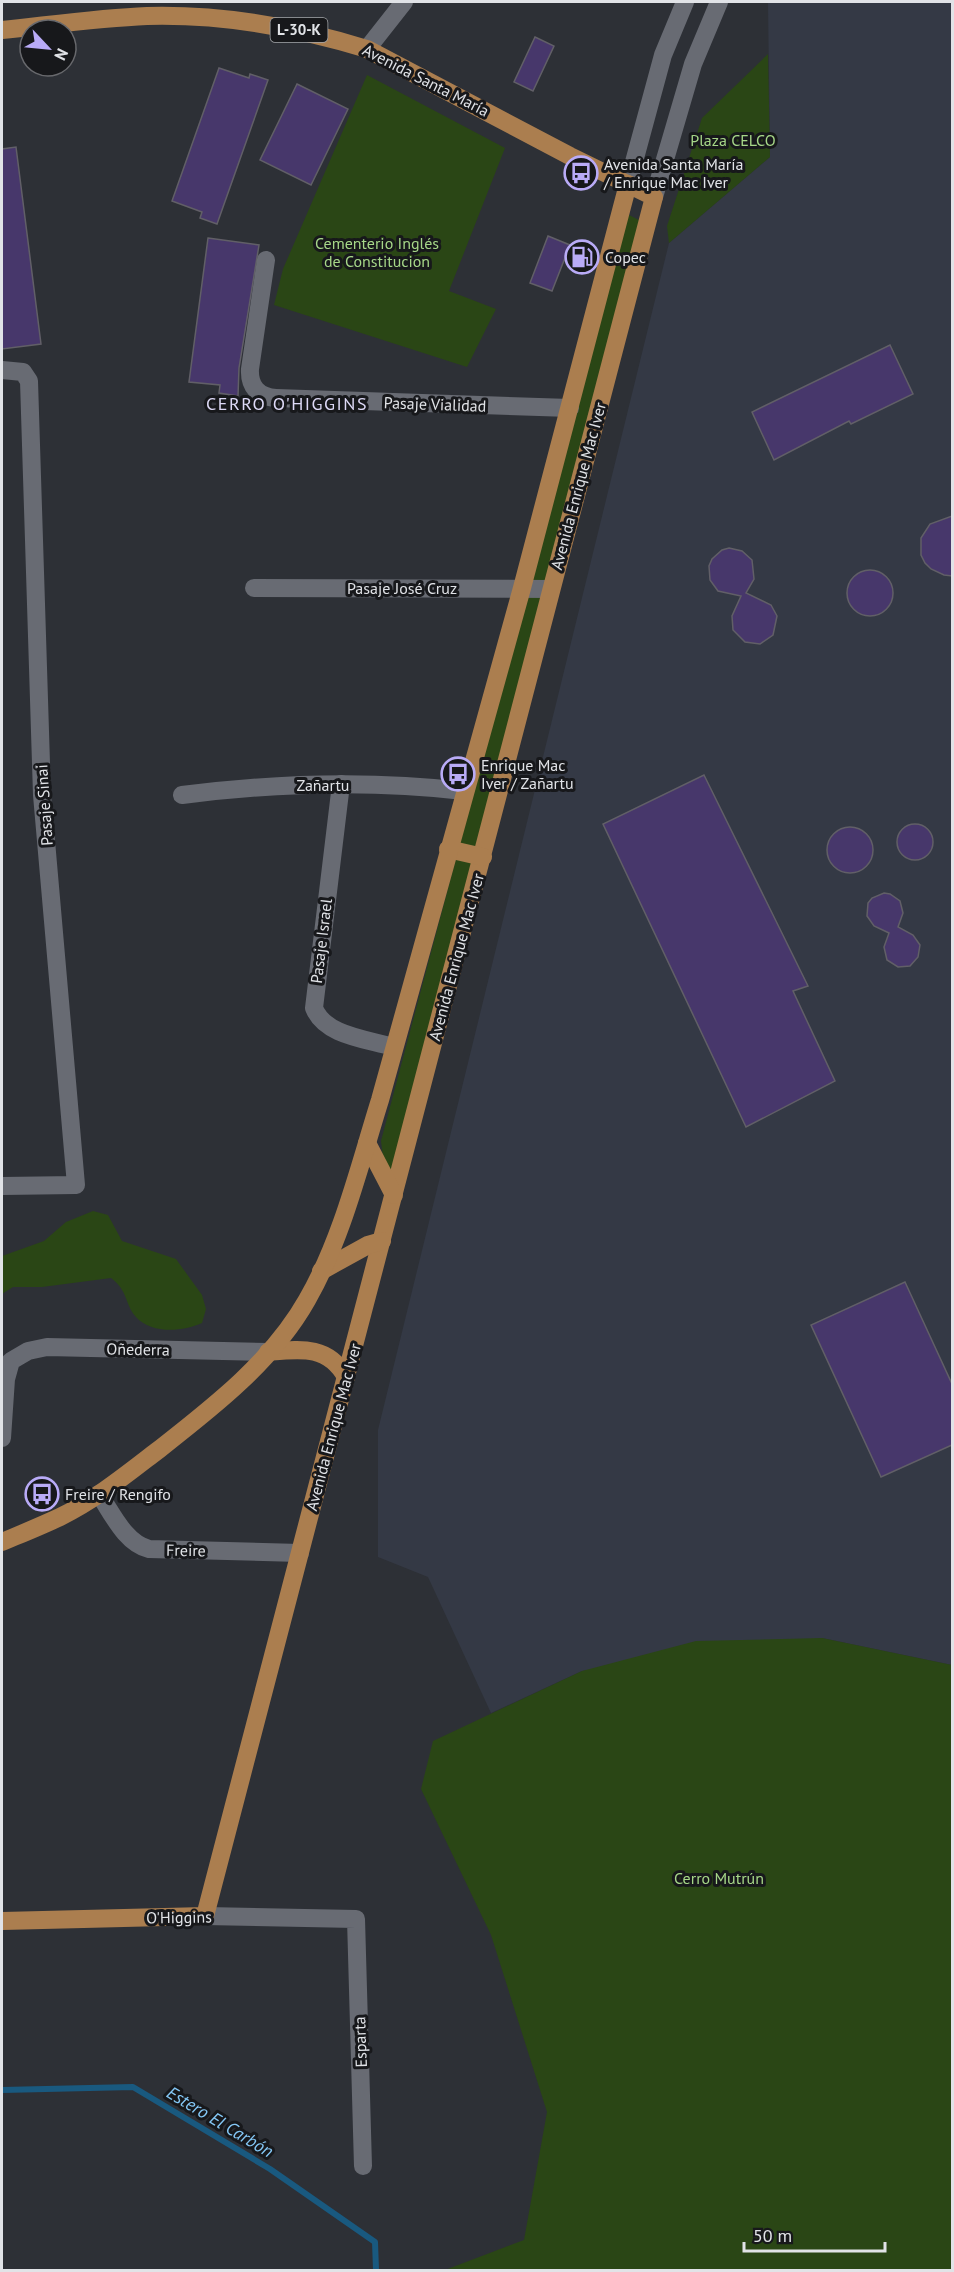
<svg xmlns="http://www.w3.org/2000/svg" width="954" height="2272" font-family="'PT Sans',sans-serif">
<rect width="100%" height="100%" fill="#2d3036"/>
<path fill="#343945" d="M768,2H952V1665L822,1638L582,1671L491,1713L428,1577L378,1557V1430L669,243L770,157Z"/>
<g fill="#2a4615">
<path d="M768,54L770,157L669,243L667,226L702,118Z"/>
<path d="M367,75L505,148L449,291L496,309L467,367L274,305L283,269Z"/>
<path d="M627,214L643,222L391,1175L384,1166L381,1141Z"/>
<path d="M93,1211L108,1215L122,1241L176,1259L202,1295L206,1309L202,1323C182,1332 151,1334 136,1317C124,1303 129,1292 111,1278L42,1287H13L2,1294V1256L44,1241L66,1222Z"/>
<path d="M822,1638L952,1665V2270H445L524,2240L547,2112L491,1935L421,1789L433,1741L582,1671L696,1641Z"/>
</g>
<g fill="none" stroke-linecap="round" stroke-linejoin="round">
<path stroke="#19597f" stroke-width="6" d="M2,2090L133,2087L270,2169L375,2242L376,2270"/>
</g>
<g fill="#47376b" stroke="#615f67" stroke-width="1.5">
<path d="M535,37L554,46L533,91L514,82Z"/>
<path d="M219,68L249,78L250,74L268,80L217,224L200,218L202,212L172,201Z"/>
<path d="M297,84L348,109L311,185L260,160Z"/>
<path d="M16,147L41,344L2,349V149Z"/>
<path d="M548,236L570,245L552,291L530,283Z"/>
<path d="M208,238L259,245L239,368L238,396L219,393L220,385L189,382Z"/>
<path d="M890,345L913,394L851,424L849,421L774,460L752,412Z"/>
<path d="M952,516V576L944,575L931,569L925,563L921,555V538L930,524Z"/>
<path d="M729,548L742,551L752,560L754,579L746,593L771,605L777,616L773,635L760,644L745,642L733,630L732,616L741,596L718,591L710,580L709,566L712,559L722,550Z"/>
<circle cx="870" cy="593" r="23"/>
<path d="M704,775L808,986L793,991L835,1081L746,1127L603,824Z"/>
<circle cx="915" cy="842" r="18"/>
<circle cx="850" cy="850" r="23"/>
<path d="M884,893L890,894L900,901L903,913L898,927L913,935L920,945L918,957L910,966L898,967L887,960L884,947L889,933L874,926L867,916L868,903L872,898Z"/>
<path d="M905,1282L952,1384V1445L881,1477L811,1325Z"/>
</g>
<g fill="none" stroke-linecap="round" stroke-linejoin="round">
<g stroke="#686b73" stroke-width="18">
<path d="M367,49L404,2"/>
<path d="M628,184L663,55L685,2"/>
<path d="M654,197L693,64L719,2"/>
<path d="M266,260L250,369C249,386 258,397 276,398L570,408"/>
<path d="M2,370L23,372L29,381L42,795L76,1185L2,1186"/>
<path d="M254,588L551,589"/>
<path d="M341,784L314,1008C325,1036 367,1039 393,1047"/>
<path d="M182,795C276,783 371,780 464,791"/>
<path d="M2,1438L6,1379L11,1361L28,1351L47,1347L268,1352"/>
<path d="M99,1494C112,1513 125,1543 149,1549L300,1553"/>
<path d="M205,1916L356,1919L363,2166"/>
</g>
<g stroke="#ab7e4f" stroke-width="18">
<path d="M2,30C50,25 99,18 147,16C223,14 296,27 367,49L570,156L654,197L205,1916L2,1921"/>
<path d="M448,849L483,857"/>
<path d="M367,1143L394,1195"/>
<path d="M321,1271L368,1245L382,1241"/>
<path d="M268,1352C301,1349 328,1345 346,1377"/>
<path d="M2,1542C21,1534 41,1526 60,1517C95,1500 127,1474 157,1451C212,1408 272,1362 307,1300C342,1239 359,1167 380,1100L522,588L628,184"/>
</g>
</g>
<defs>
<g id="bus-ring" transform="scale(1.725)"><circle r="9.5" fill="#17181b" stroke="#b9abf7" stroke-width="1.5"/><path d="M-5-6H5V4H4V6H2V4H-2V6H-4V4H-5ZM-3.5-4V0h7V-4ZM-3.5 1.2v1.5H-2V1.2ZM2 1.2v1.5H3.5V1.2Z" fill="#b9abf7"/></g>
<g id="fuel-ring" transform="scale(1.725)"><circle r="9.5" fill="#17181b" stroke="#b9abf7" stroke-width="1.5"/><path d="M-5.5-6h7V0h2V4h1.3V-2.5L3-4.5l.8-.8L6-3V5H2.5V1h-1V6h-7ZM-4.2-4.7v3.2H.2V-4.7Z" fill="#b9abf7"/></g>
</defs>
<g fill-rule="evenodd">
<use href="#bus-ring" x="581" y="173"/>
<use href="#fuel-ring" x="582" y="257"/>
<use href="#bus-ring" x="458" y="774"/>
<use href="#bus-ring" x="42" y="1494"/>
</g>
<g text-anchor="middle" stroke-width="6" stroke-linejoin="round" paint-order="stroke">
<rect fill="#17181b" stroke="#a4a6aa" stroke-width="1.5" x="270.5" y="18" width="57" height="24" rx="4.5"/>
<g font-size="15" font-weight="bold" fill="#e1e3e7">
<text x="299" y="35">L-30-K</text>
</g>
<g font-size="16" fill="#e1e3e7" stroke="#17181b">
<text transform="translate(426 80) rotate(27)" y="6">Avenida Santa María</text>
<text transform="translate(435 404) rotate(2)" y="6">Pasaje Vialidad</text>
<text transform="translate(578 486) rotate(-75)" y="6">Avenida Enrique Mac Iver</text>
<text x="402" y="594">Pasaje José Cruz</text>
<text x="323" y="791">Zañartu</text>
<text transform="translate(44 805) rotate(-94)" y="6">Pasaje Sinai</text>
<text transform="translate(321 941) rotate(-83)" y="6">Pasaje Israel</text>
<text transform="translate(456 957) rotate(-75)" y="6">Avenida Enrique Mac Iver</text>
<text transform="translate(138 1349) rotate(1)" y="6">Oñederra</text>
<text transform="translate(333 1427) rotate(-75)" y="6">Avenida Enrique Mac Iver</text>
<text transform="translate(186 1550) rotate(1)" y="6">Freire</text>
<text transform="translate(179 1917) rotate(-1)" y="6">O'Higgins</text>
<text transform="translate(360 2042) rotate(-92)" y="6">Esparta</text>
</g>
<g font-size="16" fill="#a6d788" stroke="#17181b">
<text x="733" y="146">Plaza CELCO</text>
<text x="377" y="249">Cementerio Inglés<tspan x="377" dy="18">de Constitucion</tspan></text>
<text x="719" y="1884">Cerro Mutrún</text>
</g>
<g font-size="16" fill="#e1e3e7" stroke="#17181b" text-anchor="start">
<text x="604" y="170">Avenida Santa María<tspan x="604" dy="18">/ Enrique Mac Iver</tspan></text>
<text x="605" y="263">Copec</text>
<text x="481" y="771">Enrique Mac<tspan x="481" dy="18">Iver / Zañartu</tspan></text>
<text x="65" y="1500">Freire / Rengifo</text>
</g>
<g font-size="18" letter-spacing="1.5" fill="#ddd9f6" stroke="#17181b">
<text x="287" y="410">CERRO O'HIGGINS</text>
</g>
<g font-size="18" font-style="italic" fill="#84c7f5" stroke="#17181b">
<text transform="translate(220 2122) rotate(31)" y="6">Estero El Carbón</text>
</g>
</g>
<rect width="954" height="2272" fill="none" stroke="#e1e3e7" stroke-width="6"/>
<g transform="translate(48 48) rotate(116)"><circle r="28" fill="#17181b" stroke="#68696d" stroke-width="1.5"/>
<path d="M0-4.5L10 22L0 15L-10 22Z" fill="#b9abf7"/>
<text y="-9" font-size="16" font-weight="bold" text-anchor="middle" fill="#e1e3e7">N</text>
</g>
<path d="M744 2242v9h141v-9" fill="none" stroke="#e1e3e7" stroke-width="3"/>
<text x="753" y="2242" font-size="18" fill="#e1e3e7" stroke="#17181b" stroke-width="4.5" paint-order="stroke">50 m</text>
</svg>
